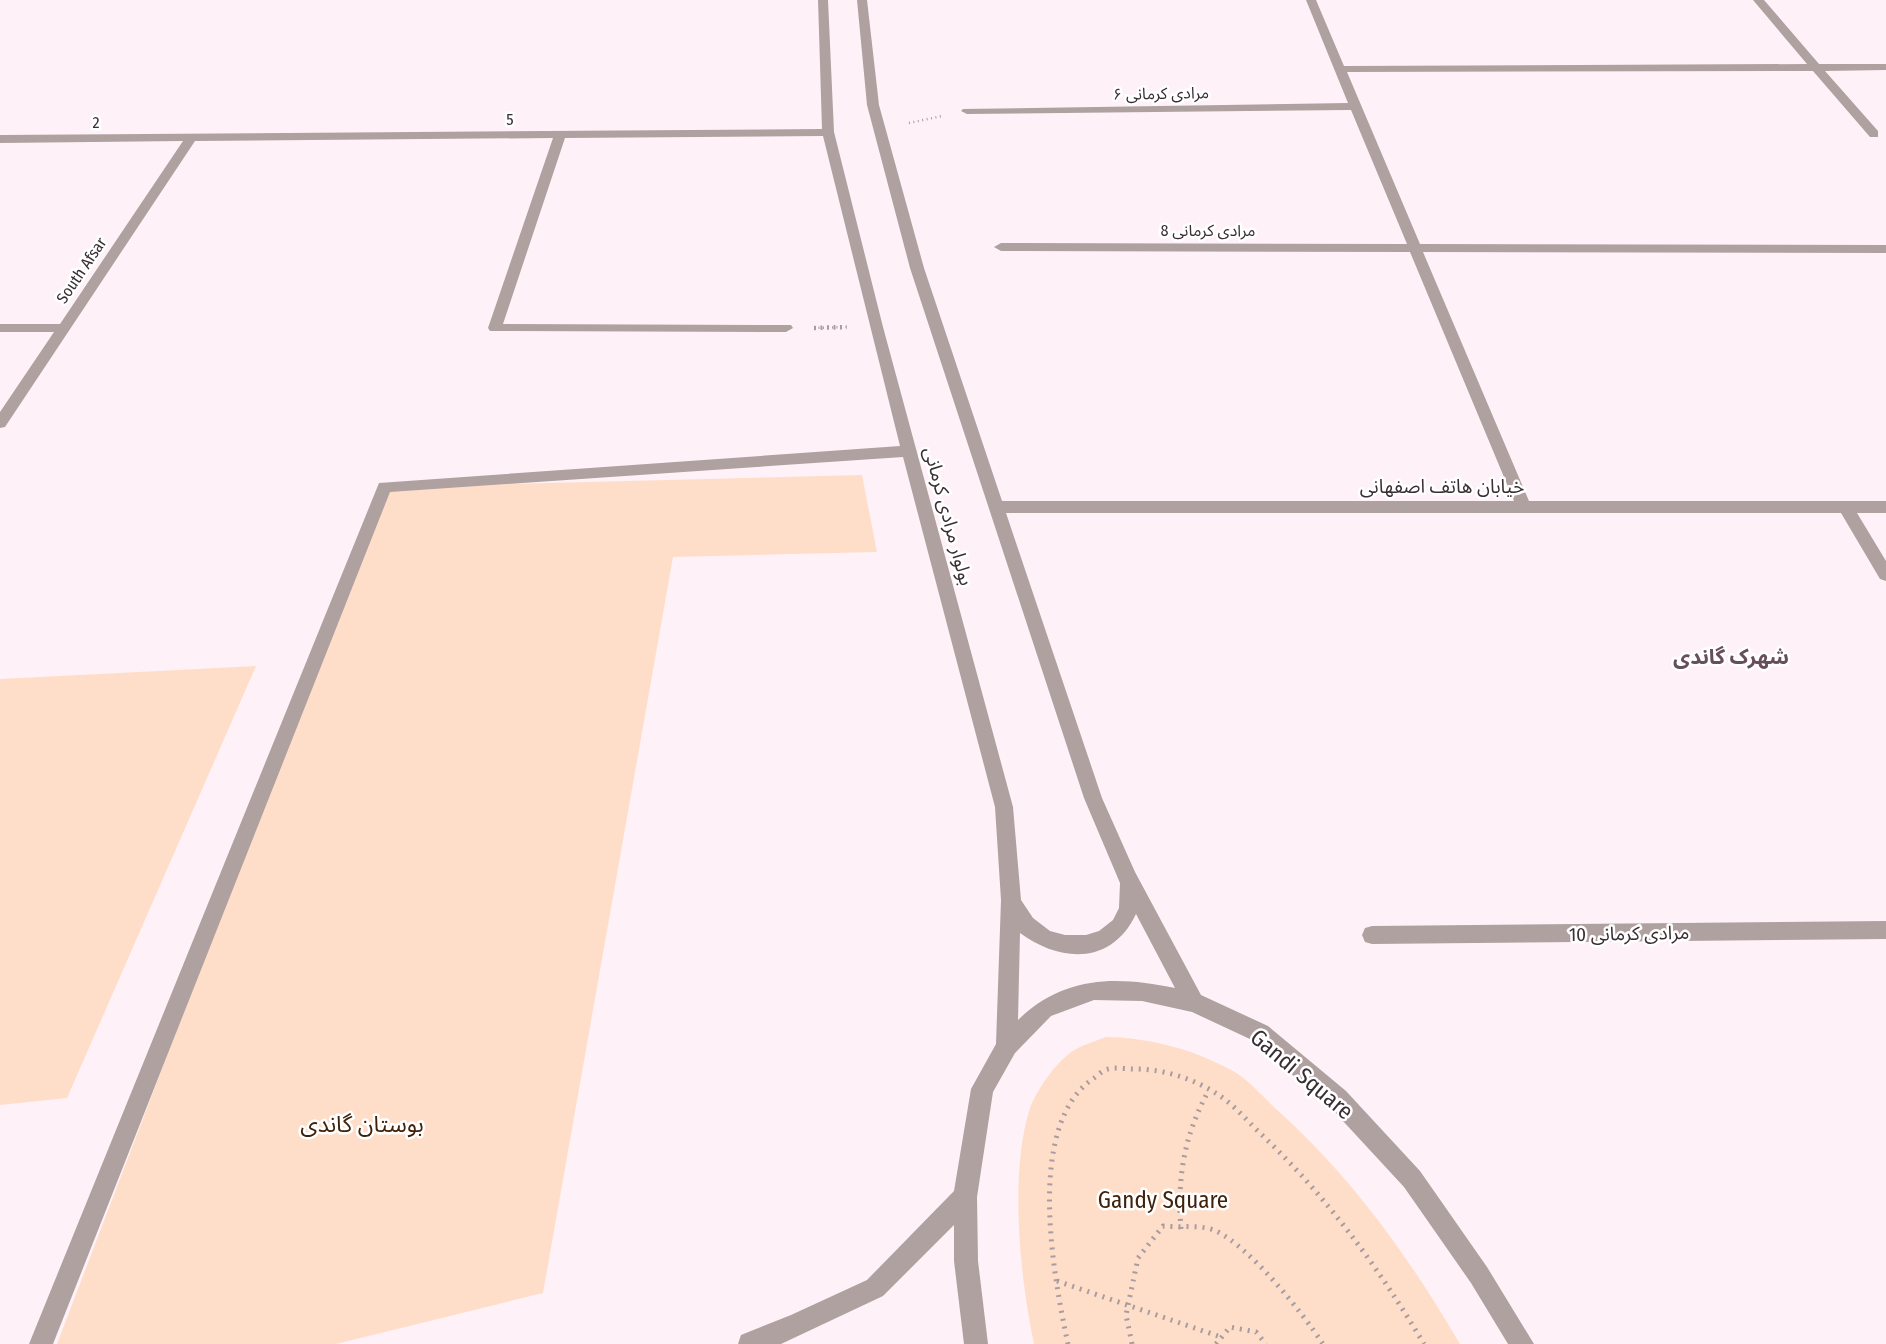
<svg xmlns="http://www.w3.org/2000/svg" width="1886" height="1344" font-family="'Fira Sans Condensed','Noto Sans Arabic',sans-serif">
<rect width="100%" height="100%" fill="#fef2f8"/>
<g fill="#ffdec9">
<path d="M862,475L877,552L673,557L543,1293L336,1344H57L384,487Z"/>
<path d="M256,666L67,1098L0,1105V679Z"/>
<path d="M1106,1037C1152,1038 1192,1049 1233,1071C1249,1080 1263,1097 1277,1110C1352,1177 1409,1257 1460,1344H1034C1020,1278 1009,1173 1030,1108C1037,1089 1058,1059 1076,1049C1085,1044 1096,1041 1106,1037Z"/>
</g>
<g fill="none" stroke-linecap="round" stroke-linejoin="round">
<g stroke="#a79ca1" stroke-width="2.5" stroke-dasharray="1 3.5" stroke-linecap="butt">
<path d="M909,123L942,116"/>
<path d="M814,328L847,327"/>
</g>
<path stroke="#a79ca1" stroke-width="4.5" stroke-dasharray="2 4.5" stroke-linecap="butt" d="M814,328L847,327"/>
<g stroke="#a79ca1" stroke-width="5" stroke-dasharray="2 6" stroke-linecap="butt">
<path d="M1181,1229C1177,1178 1184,1135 1209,1090"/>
<path d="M1057,1281L1221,1337"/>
<path d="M1068,1344C1053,1274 1025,1124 1094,1078C1098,1075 1103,1070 1108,1069C1115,1067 1126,1069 1134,1069C1166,1069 1198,1080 1223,1098C1238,1109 1249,1123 1262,1135C1327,1197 1378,1267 1424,1344"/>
<path d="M1132,1344L1126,1315L1138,1258L1163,1226C1180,1228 1201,1224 1216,1231C1250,1247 1302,1312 1323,1344"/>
<path d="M1216,1344L1230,1327L1256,1332L1266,1344"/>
</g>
<g fill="#afa1a0" fill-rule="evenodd">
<path d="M818,0H828L834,132L883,327L1013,807L1021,900L1033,918L1050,931L1065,935H1086L1099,931L1113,920L1119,908L1120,883L1084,798L910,268L867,105L857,0H867L879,105L924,268L1002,501H1514L1410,252L1001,251L994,247L1001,243L1407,244L1351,110L967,114L961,111L963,109L1348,103L1306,0H1316L1344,66L1807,64L1753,0H1764L1819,64H1886V70L1825,71L1878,131V137H1870L1813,71L1347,72L1420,244L1886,245V253L1423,252L1529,501H1886V513H1857L1886,561V581L1880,579L1841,513H1006L1102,798L1135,872L1201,995L1268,1026L1346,1091L1420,1171L1487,1267L1534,1344H1508L1471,1283L1404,1187L1330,1107L1252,1040L1192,1012L1142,1001L1094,1000L1051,1016L1015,1053L993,1092L977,1197L978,1261L988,1344H964L954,1261V1225L883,1296L781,1344H738L741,1335L791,1315L867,1280L954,1191L971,1089L996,1044L1001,900L995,807L903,457L390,492L53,1344H29L379,483L900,446L823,136L565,138L503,324L791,325L793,328L786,332L490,331L488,328L553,138L195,141L5,427L0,428V412L54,332H0V324H60L183,141L0,143V135L822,129ZM1136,914L1175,988C1117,976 1064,975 1018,1020L1020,933C1061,963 1112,965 1136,914Z"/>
<path d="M1886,921V939L1372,944L1365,942L1362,935L1365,928L1372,926Z"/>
</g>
</g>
<g text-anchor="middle" stroke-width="5" stroke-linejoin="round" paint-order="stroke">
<g font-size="16" fill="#392e33" stroke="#fff">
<text transform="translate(1161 93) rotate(-1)" y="6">مرادی کرمانی ۶</text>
<text x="510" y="125">5</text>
<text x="96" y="128">2</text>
<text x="1208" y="236">مرادی کرمانی 8</text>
<text transform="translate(81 270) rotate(-56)" y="6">South Afsar</text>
</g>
<g font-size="19" fill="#392e33" stroke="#fff">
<text x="1442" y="493">خیابان هاتف اصفهانی</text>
<text transform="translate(949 516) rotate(75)" y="7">بولوار مرادی کرمانی</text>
<text transform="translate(1629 933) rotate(-1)" y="7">مرادی کرمانی 10</text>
</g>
<g font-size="21" font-weight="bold" fill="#674e5b" stroke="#fff">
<text x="1731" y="664">شهرک گاندی</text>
</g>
<g font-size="23" fill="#392e33" stroke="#fff">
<text transform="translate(1302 1074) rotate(40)" y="8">Gandi Square</text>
</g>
<g font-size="23" fill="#40220b" stroke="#fff">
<text x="362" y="1132">بوستان گاندی</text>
<text x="1163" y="1208">Gandy Square</text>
</g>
</g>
</svg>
